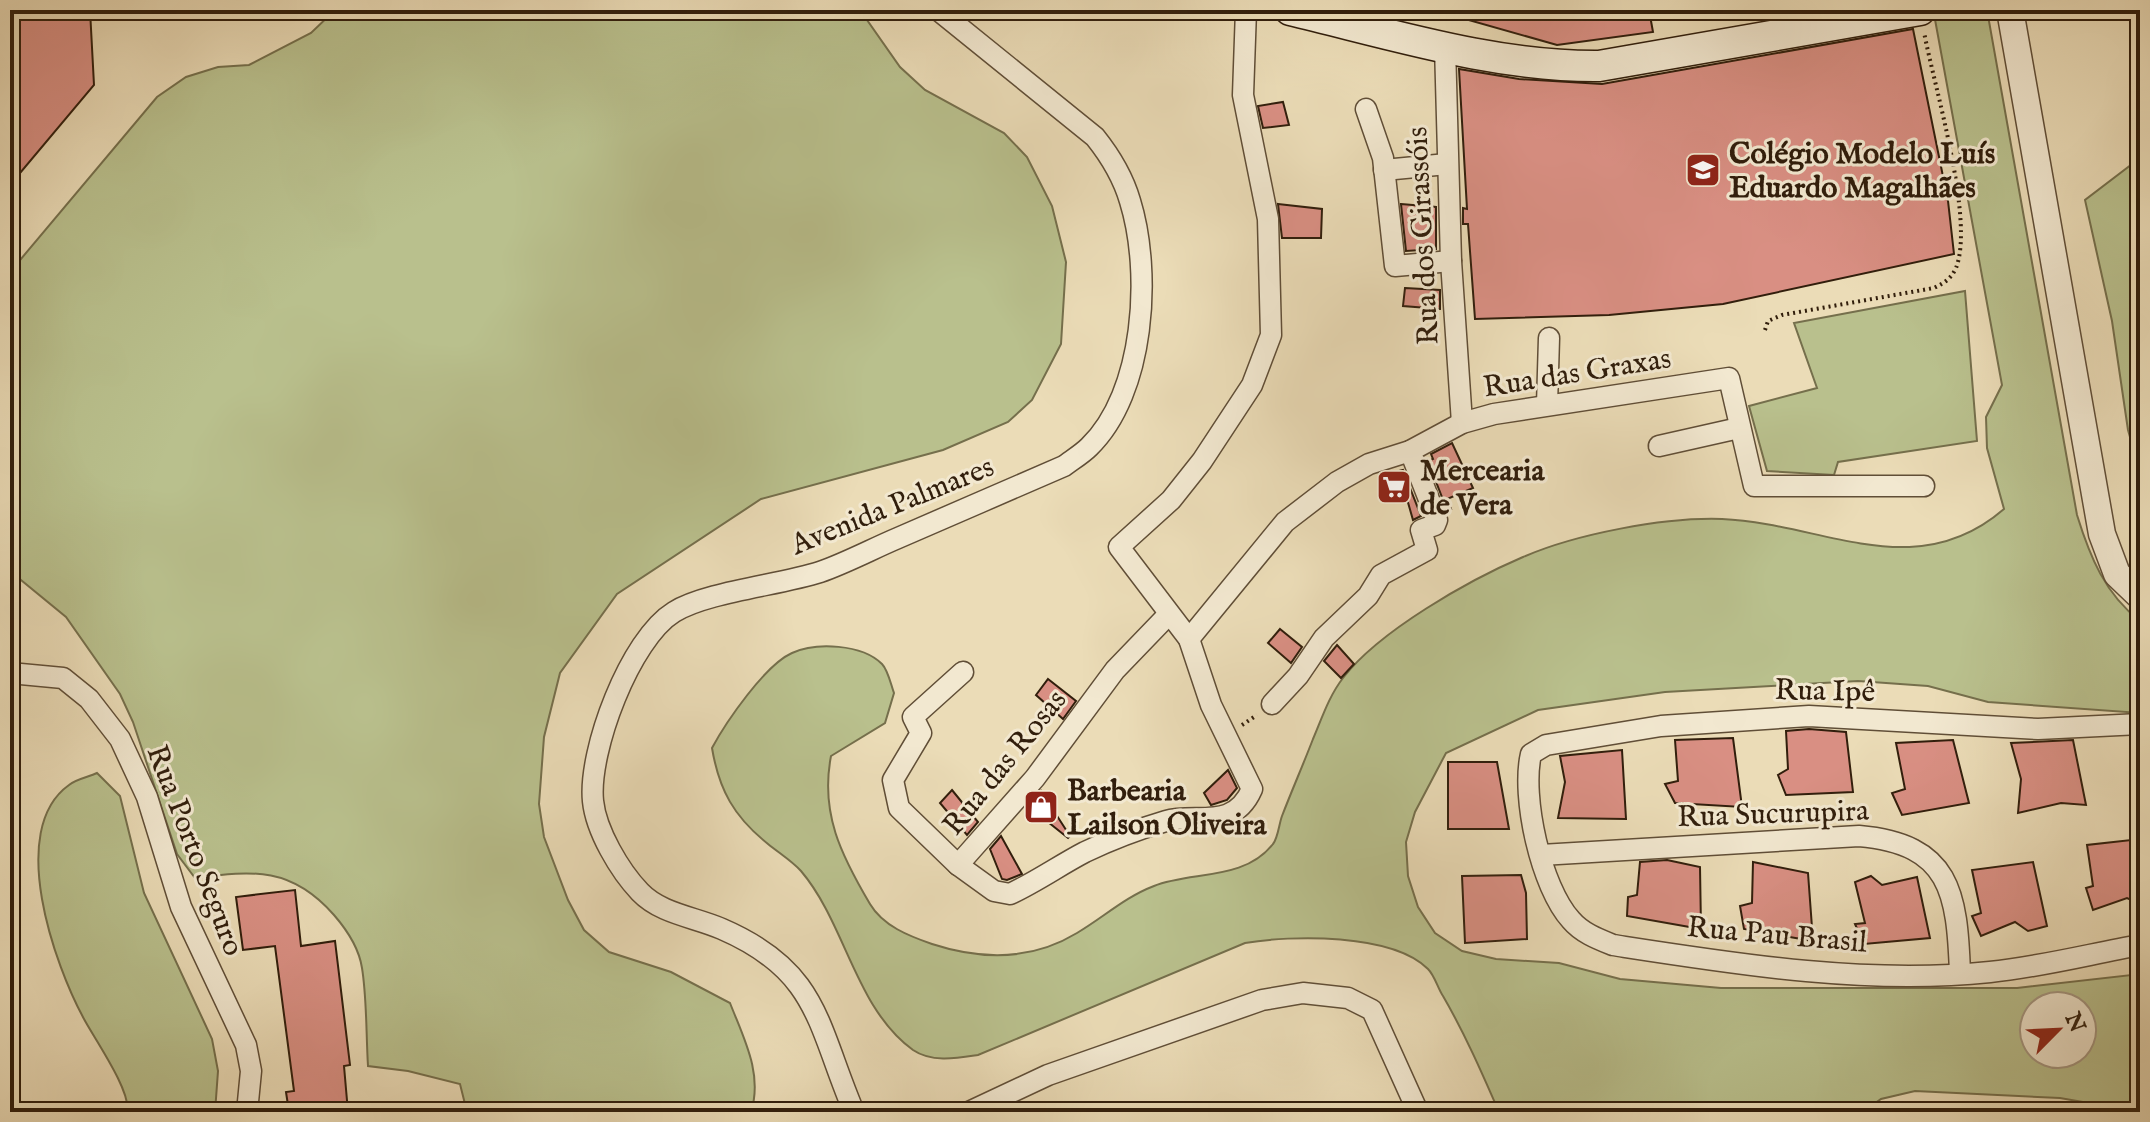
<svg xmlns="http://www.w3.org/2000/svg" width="2150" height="1122" font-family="'IM FELL English',serif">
<rect width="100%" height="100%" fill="#ebdcb7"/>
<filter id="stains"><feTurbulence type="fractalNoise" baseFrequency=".0025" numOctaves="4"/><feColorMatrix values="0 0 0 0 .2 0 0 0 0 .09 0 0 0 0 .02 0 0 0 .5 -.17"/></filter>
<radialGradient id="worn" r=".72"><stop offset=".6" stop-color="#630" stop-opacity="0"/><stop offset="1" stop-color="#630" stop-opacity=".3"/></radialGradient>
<g fill="#b9c08d" stroke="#756f4c" stroke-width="2" fill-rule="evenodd">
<path d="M335,10H860L900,67L925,90L1004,133L1027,157L1052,206L1066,262L1061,344L1032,400L1008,422L943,450L761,499L617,594L560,673L544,737L539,804L544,837L568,900L584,930L609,952L671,972L730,1003C744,1039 763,1074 751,1112H467L460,1084L408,1071L368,1066C366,1034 367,999 362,968C359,948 347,930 334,915C292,867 254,870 195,878L177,854L133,722L120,694L66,617L10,571V272L157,97L186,77L218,67L249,65L311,33Z"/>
<path d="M1956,10H1987L2077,515C2090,557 2105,594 2140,621V713L1988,702L1928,686L1858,681L1665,692L1538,710L1446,753L1415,812L1406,842L1408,876L1418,907L1435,933L1462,951L1496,959L1559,963L1620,979L1721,988H2017L2140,974V1112L2060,1098L1915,1091L1881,1099L1863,1112H1499C1482,1073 1465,1034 1443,996C1438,989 1435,976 1428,969C1392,933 1291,935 1245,943L978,1055C958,1058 932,1063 913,1050C855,1008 846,924 801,871C792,861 779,853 768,844C734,817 719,790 712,748C726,722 765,665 792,653C816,642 862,644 882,664C888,670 891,685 894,693L885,723L831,756C820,813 841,855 870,904C883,926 909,936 932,944C981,960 1031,961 1077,933C1104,917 1125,897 1154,886C1192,871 1244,881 1273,844C1278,838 1279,824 1282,816C1292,790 1303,765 1313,739C1322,718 1329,696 1343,678C1379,631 1469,580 1523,557C1576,534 1664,517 1722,519C1822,523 1915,586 2004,509L1987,448L1986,417L2002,385L1934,14ZM2082,1006V1054H2034V1006Z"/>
<path d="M2140,158V472L2128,430L2112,321L2085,200Z"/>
<path d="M1965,291L1977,441L1838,462L1834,475L1767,471L1749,406L1817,388L1794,323Z"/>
<path d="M97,773L120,796L144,893L212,1039L218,1071L215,1112H127C132,1092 94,1038 84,1019C55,966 6,830 69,785C76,779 89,777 97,773Z"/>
</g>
<g fill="#d98f83" stroke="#311e0c" stroke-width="2">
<path d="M10,10H90L94,85L10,185Z"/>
<path d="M1451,10H1649L1653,32L1557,45L1451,15Z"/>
<path d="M1913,29L1948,201L1954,254L1723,304L1609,315L1475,319L1468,224H1463V208L1467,209L1459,69L1519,79L1602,84Z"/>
<path d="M1283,102L1289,125L1263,128L1258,106Z"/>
<path d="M1278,204L1322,209L1321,238H1282Z"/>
<path d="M1401,204L1436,207V249L1406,251Z"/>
<path d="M1405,288L1440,290V309L1403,306Z"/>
<path d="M1452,443L1473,488L1447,499L1451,509L1447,510L1428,461L1433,459L1431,454Z"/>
<path d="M1403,470L1421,516L1413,520L1399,471Z"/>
<path d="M1280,629L1302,647L1291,663L1268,643Z"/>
<path d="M1337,645L1354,664L1341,678L1324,661Z"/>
<path d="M1048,679L1076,701L1063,719L1036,695Z"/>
<path d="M1809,729L1846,732L1853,792L1786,795L1778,775L1788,769L1786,731Z"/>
<path d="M1733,738L1742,807L1675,803L1665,784L1678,781L1675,740Z"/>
<path d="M1953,740L1969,803L1902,815L1892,793L1905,789L1896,743Z"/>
<path d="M2073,740L2086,805L2061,803L2018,813L2021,779L2011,743Z"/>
<path d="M1622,750L1626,819L1558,818L1565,782L1560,756Z"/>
<path d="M1448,762H1497L1509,829H1448Z"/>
<path d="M1228,770L1237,788L1227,800L1211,805L1204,793Z"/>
<path d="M952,790L978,822L967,835L940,803Z"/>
<path d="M1041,791L1070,836L1068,838L1028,806Z"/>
<path d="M1001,836L1022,874L1007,880L1002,879L990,849Z"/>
<path d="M2140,839V904L2127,898L2093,910L2086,888L2093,886L2087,845Z"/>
<path d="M1667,860L1700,867L1701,929L1627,916L1628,897L1637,895L1640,862Z"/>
<path d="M1753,862L1808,873L1813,941L1744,929L1740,906L1752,903Z"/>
<path d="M2033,862L2047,926L2028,931L2015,922L1981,936L1972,916L1981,913L1972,870Z"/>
<path d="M1521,875L1526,893L1527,939L1465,943L1462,876Z"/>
<path d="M1871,876L1882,885L1917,877L1930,938L1864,944L1855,924L1865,923L1855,882Z"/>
<path d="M295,890L301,946L335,941L350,1065L344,1066L348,1112H289L286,1092L294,1091L275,946L243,950L236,897Z"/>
</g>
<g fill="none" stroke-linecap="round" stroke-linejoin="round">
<g stroke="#604e37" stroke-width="23">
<g id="minor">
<path d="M1445,46L1451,261L1462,423"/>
<path d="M1366,109L1383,158L1395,266L1451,261"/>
<path d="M1384,170L1447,164"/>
<path d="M1547,405L1549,338"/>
<path d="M1659,446L1739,428"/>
<path d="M1189,639L1285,522L1337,482L1369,464L1410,451L1462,423L1494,414L1729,378L1754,486H1924"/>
<path d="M963,672L913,717L921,733L893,780L899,808L958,865L1035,778L1115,670L1168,615"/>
<path d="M10,673L63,678L89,699L120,739L147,797L181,907L246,1045L251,1071L247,1112"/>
<path d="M1272,704L1298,676L1324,638L1368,596L1381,575L1427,550L1421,530L1435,525L1437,520L1410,451"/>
<path d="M2140,724L2038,729L1809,716L1661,726L1546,745L1531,754C1521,797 1541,887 1571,920C1582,933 1598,939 1613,945C1736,964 1865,985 1990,972C2040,967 2090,954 2140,945"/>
<path d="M1541,855L1859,836C1951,844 1957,893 1960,973"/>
<path d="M958,865L994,891L1010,894C1036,882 1060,865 1085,852C1110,840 1139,829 1166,821C1196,812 1233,832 1252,789L1211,705L1189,639L1119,547L1171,500L1202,461L1252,385L1271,335L1268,219L1243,95L1246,10"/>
<path d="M854,1112C817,1025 819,971 722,929C695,917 661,914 640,892C620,871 596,831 593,801C588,751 630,639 674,612C706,592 780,585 820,572C846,563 872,549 898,538C953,514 1009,490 1064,466C1072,460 1082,454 1089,447C1145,393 1152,272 1130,201C1123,177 1111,157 1095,137L938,10"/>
<path d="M969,1112L1048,1075L1262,1000L1303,993L1348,998L1372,1010L1418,1112"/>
</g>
</g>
<g stroke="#604e37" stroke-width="29">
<path id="tertiary" d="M2010,10L2102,534L2117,574L2140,596"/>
</g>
<g stroke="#311e0c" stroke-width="33">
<path id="secondary" d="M1290,10C1391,34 1495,67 1599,66L1920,10"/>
</g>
<g stroke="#311e0c" stroke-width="4" stroke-dasharray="2 4" stroke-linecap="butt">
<path d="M1765,330L1768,321L1782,315L1934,288C1944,283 1951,279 1956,268C1975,220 1934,86 1924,32"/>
<path d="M1242,725L1257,715"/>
</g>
<use href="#minor" stroke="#f2e8d0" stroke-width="20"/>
<use href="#tertiary" stroke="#f2e8d0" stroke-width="26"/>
<use href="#secondary" stroke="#f2e8d0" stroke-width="30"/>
</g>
<defs>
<g id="school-square" transform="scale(1.8)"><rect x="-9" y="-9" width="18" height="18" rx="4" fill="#8f2418" stroke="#f2e8d0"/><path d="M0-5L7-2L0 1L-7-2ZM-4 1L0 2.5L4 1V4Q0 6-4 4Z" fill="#fff"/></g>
<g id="supermarket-square" transform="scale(1.8)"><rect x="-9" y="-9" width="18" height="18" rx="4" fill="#8f2418" stroke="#f2e8d0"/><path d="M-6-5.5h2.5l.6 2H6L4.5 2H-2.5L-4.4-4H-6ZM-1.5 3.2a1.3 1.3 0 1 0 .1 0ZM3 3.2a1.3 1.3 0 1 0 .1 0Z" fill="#fff"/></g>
<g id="shop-square" transform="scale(1.8)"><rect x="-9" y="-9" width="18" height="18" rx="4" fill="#8f2418" stroke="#f2e8d0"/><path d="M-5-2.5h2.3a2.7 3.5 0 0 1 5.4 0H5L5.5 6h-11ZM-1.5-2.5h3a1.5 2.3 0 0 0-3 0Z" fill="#fff"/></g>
</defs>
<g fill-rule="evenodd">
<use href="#school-square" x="1703" y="170"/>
<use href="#supermarket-square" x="1394" y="487"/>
<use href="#shop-square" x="1041" y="807"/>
</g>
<g text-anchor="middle" stroke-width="6" stroke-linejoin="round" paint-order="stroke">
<g font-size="30" font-weight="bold" fill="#311e0c" stroke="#f2e8d0" text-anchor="start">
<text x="1729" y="163">Colégio Modelo Luís<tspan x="1729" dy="34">Eduardo Magalhães</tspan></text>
<text x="1420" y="480">Mercearia<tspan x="1420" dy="34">de Vera</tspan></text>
<text x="1067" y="800">Barbearia<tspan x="1067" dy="34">Lailson Oliveira</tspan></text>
</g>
<g font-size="30" fill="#311e0c" stroke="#f2e8d0">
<text transform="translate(1422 236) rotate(-93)" y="10">Rua dos Girassóis</text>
<text transform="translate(1577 372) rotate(-9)" y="10">Rua das Graxas</text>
<text transform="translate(892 505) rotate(-22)" y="10">Avenida Palmares</text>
<text transform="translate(1825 690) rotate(1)" y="10">Rua Ipê</text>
<text transform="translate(1004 762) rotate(-51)" y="10">Rua das Rosas</text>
<text transform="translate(1773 813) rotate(-2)" y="10">Rua Sucurupira</text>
<text transform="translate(196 850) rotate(69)" y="10">Rua Porto Seguro</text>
<text transform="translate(1777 934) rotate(5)" y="10">Rua Pau Brasil</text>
</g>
</g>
<rect width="2150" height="1122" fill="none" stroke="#ebdcb7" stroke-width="40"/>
<rect x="12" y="12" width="2126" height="1098" fill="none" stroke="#311e0c" stroke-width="4"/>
<rect x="20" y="20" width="2110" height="1082" fill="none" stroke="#311e0c" stroke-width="2"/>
<g transform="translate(2058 1030) rotate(66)"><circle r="38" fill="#f2e8d0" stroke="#a59782" stroke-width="2"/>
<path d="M0-6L14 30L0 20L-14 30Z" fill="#8f2418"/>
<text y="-12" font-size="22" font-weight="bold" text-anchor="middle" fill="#311e0c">N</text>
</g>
<rect width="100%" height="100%" filter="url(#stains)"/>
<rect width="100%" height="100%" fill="url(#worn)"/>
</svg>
